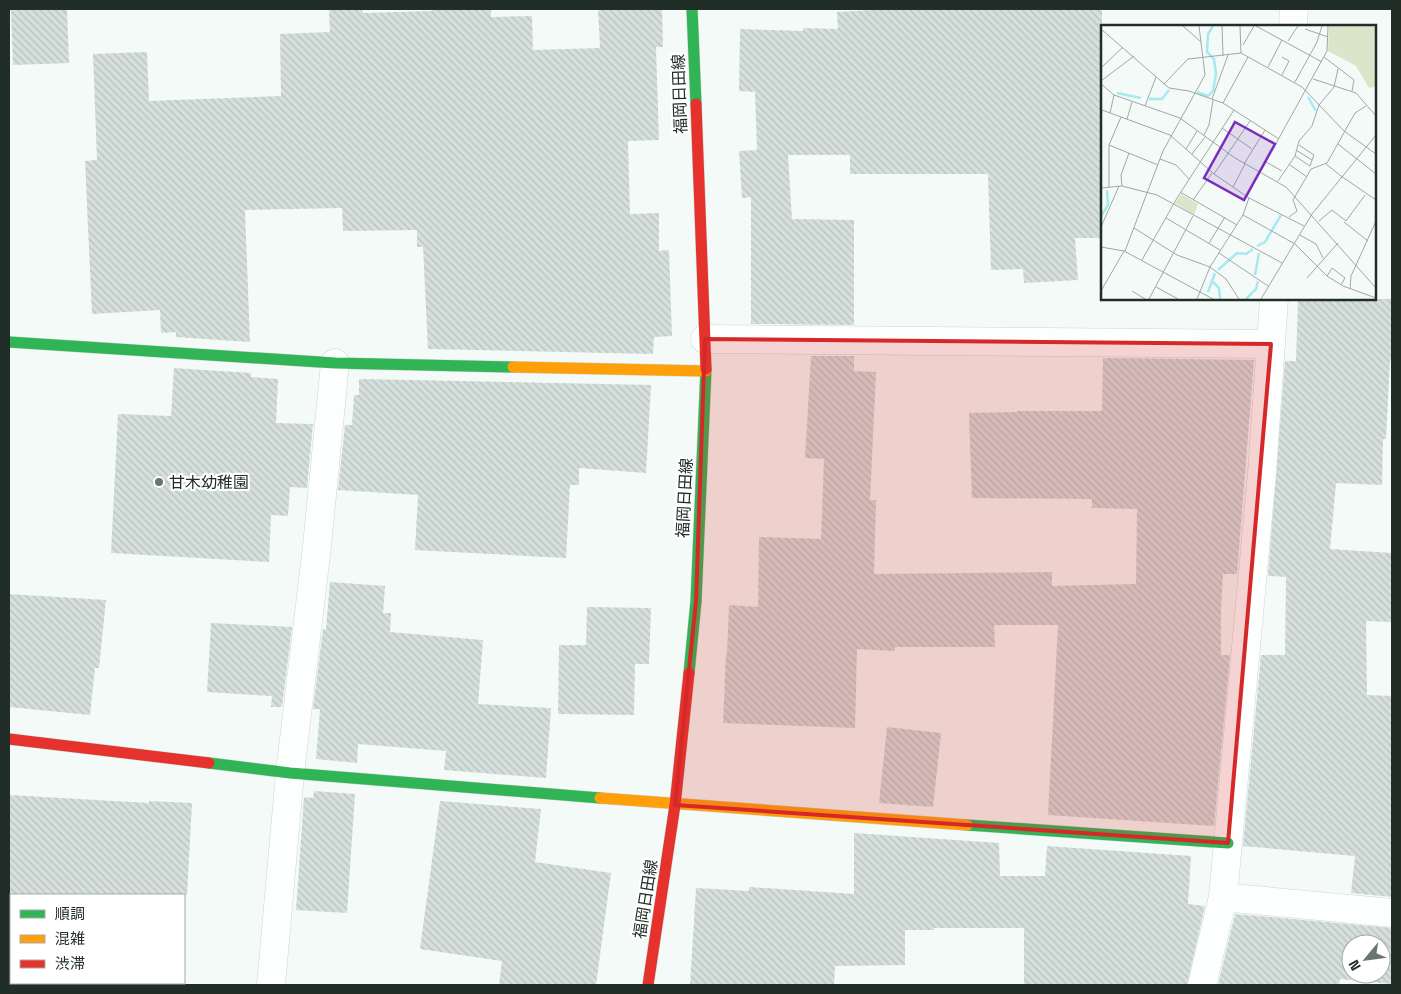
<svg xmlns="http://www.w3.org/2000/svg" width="1401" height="994" font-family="'Space Grotesk','Noto Sans JP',sans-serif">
<defs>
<pattern id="building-back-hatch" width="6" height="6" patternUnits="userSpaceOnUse" patternTransform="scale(1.25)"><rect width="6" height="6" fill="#d5e0dd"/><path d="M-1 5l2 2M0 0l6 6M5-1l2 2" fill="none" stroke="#b7c0be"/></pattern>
</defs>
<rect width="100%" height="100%" fill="#f4faf7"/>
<g fill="url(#building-back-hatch)" fill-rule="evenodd">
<path d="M11,9H67L69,63L13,65Z"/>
<path d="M329,9H362L363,13L432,11V9H491V17L532,16L533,50L600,48L598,9H662L663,47H656L659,140L628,141L630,214L659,213V251L669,250L672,336L654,337L653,354L428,349L423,247H417V230L343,231L342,208L245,210L250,342L176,337V332L161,333L160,310L92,314L85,161L97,160L93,54L147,52L149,101L281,96L280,34L330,32Z"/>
<path d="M889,9H1102V238H1075L1078,280L1024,283L1023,269L991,270L988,174H850V155H788L792,219L854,220V325L751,324V197L742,198L739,151L757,150L755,92L739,91L740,29L803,31V28L838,29L837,12Z"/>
<path d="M1298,299H1392V361L1390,360L1386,439H1383L1382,485L1336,483L1330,549L1392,553V622L1366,621L1367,695L1392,696V897L1351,893L1355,856L1243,846L1261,655H1285L1286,577L1268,576L1285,361H1296Z"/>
<path d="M811,356H854V371L876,372L870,500H876L874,574L1052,572V586L1136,584L1137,509L1092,508V499L972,498L969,413L1017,412V411H1102L1103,358L1254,360L1237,574H1223L1221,607V655H1230L1214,826L1048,815L1058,625H994L995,647H895V651L857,649L855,728L723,723L726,654H727L729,605L758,607L759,537L821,539L824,459L805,458Z"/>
<path d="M174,368L251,373V377L278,379L276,423L313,424L307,488L290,487L288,516L271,515L269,562L111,553L118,414L171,416Z"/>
<path d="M359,379L651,385L646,473L579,468V485H570L566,558L415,550L418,495L338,490L345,425H352L354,395H359Z"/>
<path d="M330,582L385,586L383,613H391L390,632L483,640L478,704L551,708L546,778L444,770L446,751L358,744L357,763L316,759L320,709H313L323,629H326Z"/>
<path d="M9,594L106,600L99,668H95L90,715L9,707Z"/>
<path d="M587,607L651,608L649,664H635L634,715L558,714L559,645H586Z"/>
<path d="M211,623L292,627L282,707H271L272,696L207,692Z"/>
<path d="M887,727L941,733L933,807L879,803Z"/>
<path d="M314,791L355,794L347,913L296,910L304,797L313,798Z"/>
<path d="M9,795L149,803V801L192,803L187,895H9Z"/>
<path d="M440,801L541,809L535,862L611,873L596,985H499L502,961L420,949Z"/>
<path d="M854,833L999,843L1000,876H1045L1047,846L1191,856L1188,904L1205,906L1187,985H1024V928H934V930H905V965L835,966L834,985H690L696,888L749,891V887L854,894Z"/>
<path d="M1235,914L1392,928V984L1340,979L1339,985H1218ZM1351,944H1381V974H1351Z"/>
</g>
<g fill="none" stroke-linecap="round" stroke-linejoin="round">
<g stroke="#ccd7d2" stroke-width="29">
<g id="street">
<path d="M1293,26L1294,9"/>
<path d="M705,339L1271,344"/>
<path d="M1223,897L1392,913"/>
<path d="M271,985L290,773L317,546L335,363"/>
<path d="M1202,985L1223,897L1262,473L1274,299"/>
</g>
</g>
<g stroke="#ccd7d2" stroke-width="12">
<g id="fast">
<path d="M692,9L696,104"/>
<path d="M9,342L335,363L513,367"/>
<path d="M689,673L696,601L706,369"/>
<path d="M209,763L290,773L600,798"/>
<path d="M967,825L1228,843"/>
</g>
</g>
<g stroke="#ccd7d2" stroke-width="12">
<g id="slow">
<path d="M513,367L706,371"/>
<path d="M600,798L967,825"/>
</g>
</g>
<g stroke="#ccd7d2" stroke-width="12">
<g id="jam">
<path d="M696,104L706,369"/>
<path d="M9,739L209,763"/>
<path d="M648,985L675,805L689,673"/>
</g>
</g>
<use href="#street" stroke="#fdfefe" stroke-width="28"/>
<use href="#fast" stroke="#30b455" stroke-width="11"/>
<use href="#slow" stroke="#ff9f0a" stroke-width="11"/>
<use href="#jam" stroke="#e5322d" stroke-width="11"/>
</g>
<path fill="#d62828" fill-opacity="0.2" stroke="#d62828" stroke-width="4" stroke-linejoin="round" d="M705,339L1271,344L1228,843L675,805L696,601Z"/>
<circle fill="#6b7570" stroke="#fff" stroke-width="2" cx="159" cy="482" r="5"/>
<g text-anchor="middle" stroke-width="4.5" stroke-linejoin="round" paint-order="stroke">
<g font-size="16" fill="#212e28" stroke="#fff">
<text transform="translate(679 94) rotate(-92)" y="6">福岡日田線</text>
<text transform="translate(684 498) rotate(-87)" y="6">福岡日田線</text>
<text transform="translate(645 899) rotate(-81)" y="6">福岡日田線</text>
</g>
<g font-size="16" fill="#212e28" stroke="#fff" text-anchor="start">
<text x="169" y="488">甘木幼稚園</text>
</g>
</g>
<g transform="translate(1101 25)">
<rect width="275" height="275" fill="#f4faf7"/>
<path d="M228,1H275V61L268,63L255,41L227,26ZM80,169L97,179L93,190L74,178Z" fill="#dbe5ca"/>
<path fill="none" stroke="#a7e8f3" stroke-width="2.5" d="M96,67L107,71L112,66L115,49L113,34L106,27L107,9L112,1M16,68L40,73M207,72L215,86M48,74H61L68,65M0,191L7,180L6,165M156,221L164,217L180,190M117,245L136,228L145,229L152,224M154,250L158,228M112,257L118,263L119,274M107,267L114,248M145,274L155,264L157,256"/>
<path fill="none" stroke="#a0a8a4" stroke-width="1" d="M82,1L100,17M121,1L122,31M139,1L140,28M155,1L221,37M0,4L68,63L88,66L122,78L178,114M204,4L227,12M187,16L197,1M142,20L153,1M223,32L253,55L251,66M167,42L181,15M0,43L22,22M181,50L188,36L181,32M212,54L255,68L275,91M0,56L33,31M194,57L216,17L221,1M0,59L13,70L79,93L134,133L185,162L275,263M63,59L87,34L140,28L201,62L243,106L275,129M0,70V92M111,74L127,30M122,78L147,32M44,81L55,52M1,85L69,110L113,149L148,173L203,201M9,88L13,70M26,94L31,77M121,103L151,124M103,110L108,100L112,75M237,119L275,149M8,120L57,140M198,120L213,130L209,141M85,124L96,106M195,125L211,135M91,129L104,112M194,131L209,141M59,134L75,140L88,154M165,137L181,146M143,139L164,105M225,139L240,151M189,140L206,152M113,149L149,96M240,151L275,175M177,156L194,131L198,116L211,101L218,80L233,62L237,44M21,161L20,150L28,128M8,162V120L20,92M132,162L144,139M0,163L21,161L56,170L181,238M79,167L136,200M146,171L226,26L227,1M92,175L111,148M211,189L275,110M142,190L194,219L226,251L242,261L275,273M188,192L196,186L192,175L210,144L226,138L254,88L265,81M65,193L119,225M218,196L231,185L245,196L264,170M243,197L267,216M0,202L18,161M33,203L76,230L109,242L125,254L138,274M199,210L215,219L222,233M108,218L124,192M0,222L23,226L0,266M23,226L112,274M24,226L62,126L104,50L98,1M118,228L167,261M41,235L76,173L133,85M226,251L231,243L244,253L240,260M206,253L237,218M55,262L77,274M249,264L250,251L275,196M31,266L44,274M48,274L92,191M96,274L109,242L142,190L148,173M160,274L211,189"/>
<path fill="#7b2cbf" fill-opacity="0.15" stroke="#7b2cbf" stroke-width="2.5" d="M134,97L174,119L143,175L103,153Z"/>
<rect width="275" height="275" fill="none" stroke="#212e28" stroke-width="2.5"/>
</g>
<rect width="1401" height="994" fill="none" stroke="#212e28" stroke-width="20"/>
<rect x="10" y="894" width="175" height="90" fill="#ffffff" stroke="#a6aba9"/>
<rect x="20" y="910" width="25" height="8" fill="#30b455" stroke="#a6aba9"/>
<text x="55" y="919" font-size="15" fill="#212e28">順調</text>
<rect x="20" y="935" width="25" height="8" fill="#ff9f0a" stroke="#a6aba9"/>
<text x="55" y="944" font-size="15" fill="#212e28">混雑</text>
<rect x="20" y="960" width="25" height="8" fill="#e5322d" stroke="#a6aba9"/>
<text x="55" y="969" font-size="15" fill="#212e28">渋滞</text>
<g transform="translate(1366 959) rotate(241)"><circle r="24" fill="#ffffff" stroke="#a6aba9"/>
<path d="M0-4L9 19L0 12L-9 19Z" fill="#6b7570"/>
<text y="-8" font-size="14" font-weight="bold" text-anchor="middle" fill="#212e28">N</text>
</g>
</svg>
